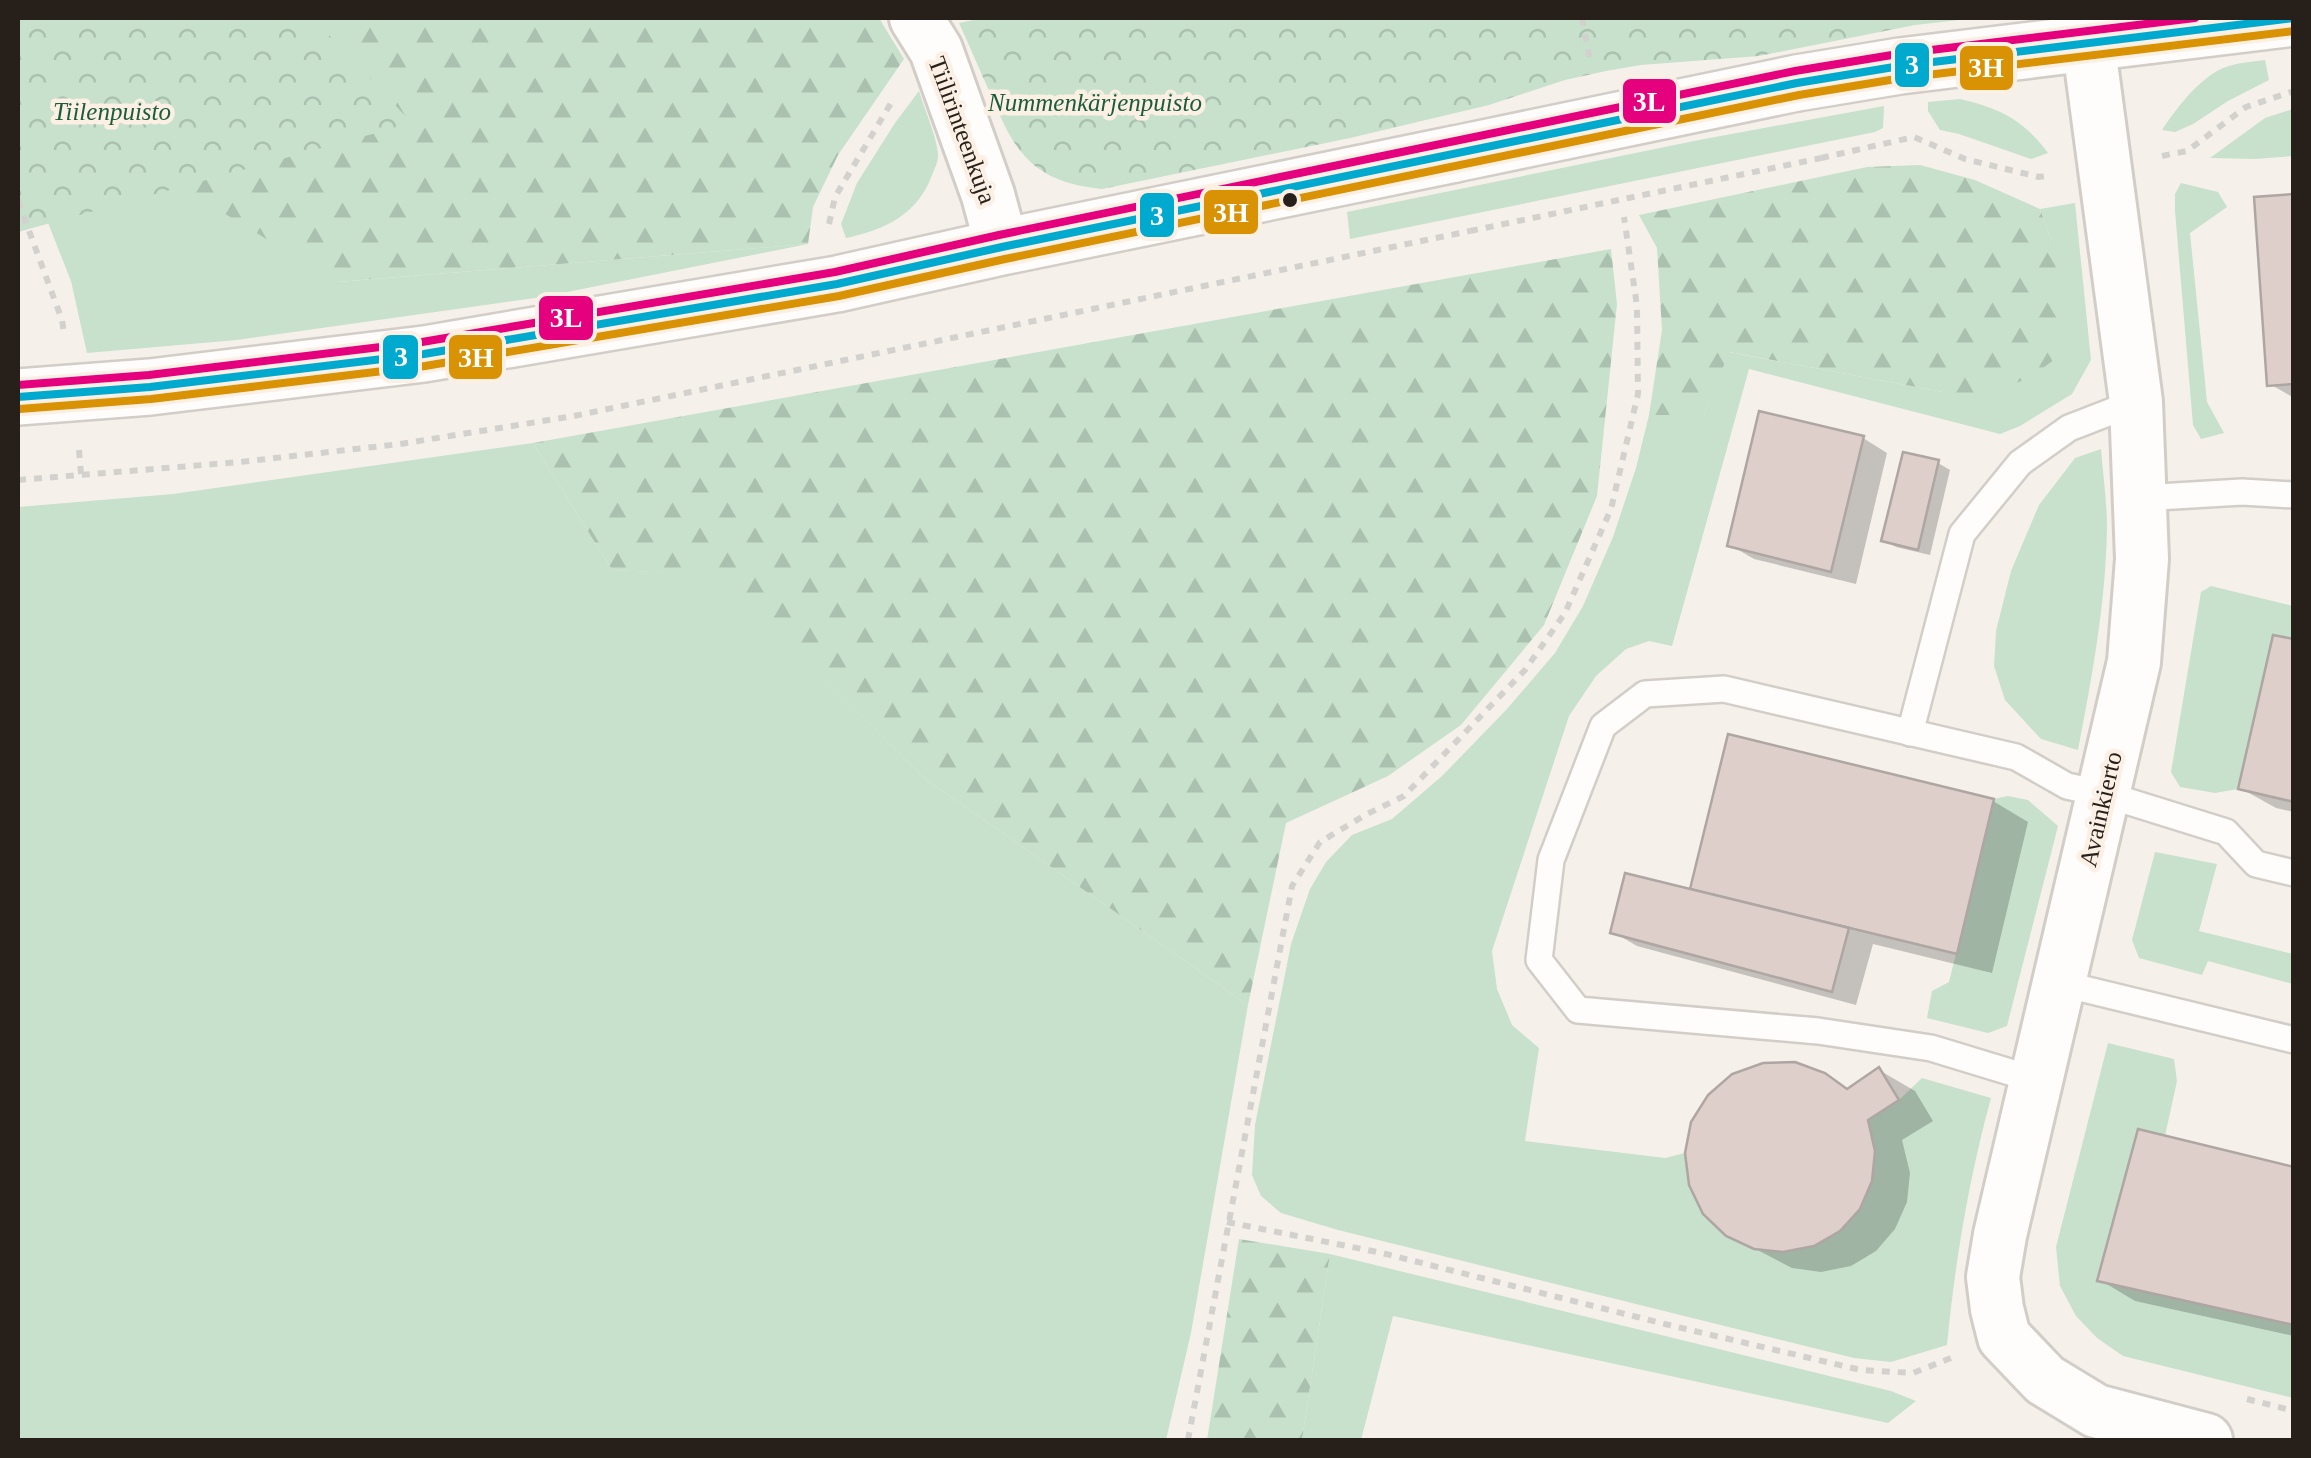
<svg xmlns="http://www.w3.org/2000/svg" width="2311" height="1458" font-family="Georgia,serif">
<defs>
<pattern id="forest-firs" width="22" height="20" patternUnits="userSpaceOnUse" patternTransform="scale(2.5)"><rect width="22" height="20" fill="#c7e1cc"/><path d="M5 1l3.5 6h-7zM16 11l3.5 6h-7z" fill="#abc1af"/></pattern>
<pattern id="park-crowns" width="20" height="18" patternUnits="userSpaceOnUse" patternTransform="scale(2.5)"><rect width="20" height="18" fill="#c7e1cc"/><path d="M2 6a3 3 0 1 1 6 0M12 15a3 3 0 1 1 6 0" fill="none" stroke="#abc1af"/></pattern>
</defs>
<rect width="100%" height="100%" fill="#f6f0ea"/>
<g fill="#c7e1cc">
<path d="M2265,60L2269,80L2228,101L2193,124L2175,132L2162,130C2176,109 2195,84 2217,71C2231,63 2250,62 2265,60Z"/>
<path d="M18,86L338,282L808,244L542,297L237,340L87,353L71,281L18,147Z"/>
<path d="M919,91C925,111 935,132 938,153C939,160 935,168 932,175C918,214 885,230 846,238L841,224L857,183L895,123Z"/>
<path d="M1960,99C1999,108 2024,120 2048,153L2031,159L1959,134L1940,130L1928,111V102Z"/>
<path d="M1884,106L1883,128L1875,132L1350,239L1347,212L1699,140Z"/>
<path d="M2293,109V156L2255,159L2210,158L2265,118Z"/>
<path d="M2181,183L2218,192L2227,207L2190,233L2207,402L2224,433L2201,439L2193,425L2175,211V194Z"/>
<path d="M2075,203L2091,360L2072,394L2020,426L2000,434L1749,369L1672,646L1649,641L1626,649L1596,676L1569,716L1492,951L1497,989L1512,1025L1539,1048L1525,1141L1665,1158L1685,1153L1689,1185L1703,1214L1754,1249L1783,1252L1814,1246L1840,1231L1860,1209L1872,1181L1875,1151L1868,1120L1899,1100L1922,1078L1991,1098C1969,1178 1955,1262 1947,1345L1891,1362L1854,1358L1338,1230L1281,1213L1261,1196L1252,1175L1255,1125L1291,944L1310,889L1326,862L1352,835L1392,819L1442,776L1507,709L1555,653L1583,606L1613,537L1636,468L1649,415H1704L1728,352L1943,392L2052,242L2040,209Z"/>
<path d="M533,443L612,570L722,575L924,778L1248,1005L1191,1333L1166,1440H18V507L173,494Z"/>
<path d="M2101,449C2103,475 2107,501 2107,527C2106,602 2092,677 2078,750L2041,739L2005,700L1994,666L1996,631L2011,571L2039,505L2075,458Z"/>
<path d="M2211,586L2293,606V639L2273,635L2238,789L2215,793L2180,787L2171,772L2201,592Z"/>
<path d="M2008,796L2028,800L2058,826L2007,1026L1988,1033L1927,1018L1932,991L1949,982L1994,799Z"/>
<path d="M2155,852L2217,864L2199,931L2293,954V984L2208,961L2202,975L2139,958L2132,940Z"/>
<path d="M2108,1043L2174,1059L2177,1081L2165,1136L2138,1129L2097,1281L2293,1325V1398L2123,1356L2097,1338L2076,1316L2060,1286L2056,1247Z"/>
<path d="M1330,1254L1891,1391L1916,1401L1888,1423L1393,1316L1361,1440H1302Z"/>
</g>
<g fill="url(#forest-firs)">
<path d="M18,18H879L904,59L838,155L813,207L808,244L337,282L28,94Z"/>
<path d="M1920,165L1975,180L2040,209L2052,242L2061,303L2054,360L2029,378L1985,395L1943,392L1729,352L1704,415H1649L1662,330L1657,248L1639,215L1867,167Z"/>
<path d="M1611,249L1617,304L1597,496L1544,625L1461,725L1388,776L1286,823L1248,1005L924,778L722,576L612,570L533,443Z"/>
<path d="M1239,1239L1330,1254L1302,1440H1207Z"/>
</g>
<g fill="url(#park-crowns)">
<path d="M18,18H313L412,123L18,232Z"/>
<path d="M983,18H1977L1915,25L1759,56L1641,65L1606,71L1565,80L1489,105L1350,138L1102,189C1034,182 1015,154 991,95C980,71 970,47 959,23Z"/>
</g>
<g fill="#0003">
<path d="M2294,197V398L2270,384Z"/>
<path d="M1863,438L1887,453L1856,584L1754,559L1730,545Z"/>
<path d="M1938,463L1950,470L1930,555L1896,547L1884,540Z"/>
<path d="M2294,642V812L2276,808L2240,788Z"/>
<path d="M1993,801L2028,822L1992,973L1873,944L1856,1005L1637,946L1613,932L1691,892Z"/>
<path d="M1879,1070L1915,1091L1933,1121L1902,1140L1910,1173L1907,1202L1895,1229L1876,1251L1851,1266L1821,1272L1792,1268L1727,1234L1824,1075L1850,1090Z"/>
<path d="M2294,1170V1336L2135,1301L2100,1280Z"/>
</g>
<g fill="#decfca" stroke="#aea6a2" stroke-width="2.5">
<path d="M2294,194V384L2267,386L2254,197Z"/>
<path d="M1759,411L1864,436L1831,572L1727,546Z"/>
<path d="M1903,452L1939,460L1918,550L1881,541Z"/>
<path d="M2273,635L2294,639V802L2238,789Z"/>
<path d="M1728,734L1994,799L1957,954L1690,889Z"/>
<path d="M1625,873L1849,928L1832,992L1610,933Z"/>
<path d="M1795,1062L1825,1073L1847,1089L1879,1067L1899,1100L1868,1120L1875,1151L1872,1181L1860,1209L1840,1231L1814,1246L1783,1252L1754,1249L1726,1236L1703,1214L1689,1185L1685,1153L1691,1122L1708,1095L1732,1074L1763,1063Z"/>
<path d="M2138,1129L2294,1167V1325L2097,1281Z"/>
</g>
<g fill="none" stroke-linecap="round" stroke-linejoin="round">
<g stroke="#d3cdc7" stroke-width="30">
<g id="lane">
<path d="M2141,498L2242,492L2294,495"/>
<path d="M1910,733L1962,534L2020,463L2069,428L2136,402"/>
<path d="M2059,983L2294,1040"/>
<path d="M2036,1080L1931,1048L1818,1031L1578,1010L1539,960L1551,860L1603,726L1645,694L1724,689L2016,757L2067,786L2104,794L2226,832L2256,864L2294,873"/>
</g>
</g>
<g stroke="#d3cdc7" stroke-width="58">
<g id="street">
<path d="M916,18L936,50L988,195L1002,247"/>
<path d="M2088,41L2136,402L2142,559L2134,662L2000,1235L1993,1277L1997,1309L2004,1337L2045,1380L2096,1411L2206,1440"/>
</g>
</g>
<g stroke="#d3cdc7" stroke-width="60">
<g id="secondary">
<path d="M1797,83L1900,66L2294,18"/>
<path d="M18,397L150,387L424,354L837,284L1002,247L1455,154"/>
</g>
</g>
<g stroke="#d3d1ce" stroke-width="6" stroke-dasharray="8 8" stroke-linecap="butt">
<path d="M1582,18L1591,65"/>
<path d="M2162,156L2187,151L2246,107L2294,91"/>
<path d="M1821,158L1914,137L1965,159L2039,177L2046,176"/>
<path d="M18,201L62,320L64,334"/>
<path d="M829,224L835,197L891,103"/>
<path d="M79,450L81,474"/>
<path d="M18,480L240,462L400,444L574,416L1470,231"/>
<path d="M1227,1222L1382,1253L1673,1326L1861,1370L1913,1373L1951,1358"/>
<path d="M2247,1399L2294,1411"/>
<path d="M1188,1440L1292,886L1320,842L1367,814L1404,796L1525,670L1565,613L1611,509L1638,394L1637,306L1624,217"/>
</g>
<use href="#lane" stroke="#fefdfc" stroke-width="25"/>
<use href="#street" stroke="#fefdfc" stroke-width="52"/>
<use href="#secondary" stroke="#fefdfc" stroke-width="55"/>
<g stroke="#d3cdc7" stroke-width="60" stroke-linecap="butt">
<path id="secondary-bridge" d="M1455,154L1797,83"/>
</g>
<path stroke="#d3d1ce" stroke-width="6" stroke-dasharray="8 8" stroke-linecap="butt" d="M1470,231L1821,158"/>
<use href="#secondary-bridge" stroke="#fefdfc" stroke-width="55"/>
<g stroke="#fcefe4" stroke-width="15">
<path id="bus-1" d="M18,397L150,387L424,354L837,284L1002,247L1797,83L1900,66L2294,18"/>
</g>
<g stroke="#fcefe4" stroke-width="15">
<path id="bus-2" d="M19,409L151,399L425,366L839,296L1005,259L1799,95L1902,78L2294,31"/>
</g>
<g stroke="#fcefe4" stroke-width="15">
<path id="bus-3" d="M18,385L149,375L422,342L835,272L999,235L1795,71L1898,54L2195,18"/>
</g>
<use href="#bus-1" stroke="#00a9ce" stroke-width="8"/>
<use href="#bus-2" stroke="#d89204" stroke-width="8"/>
<use href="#bus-3" stroke="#e5007d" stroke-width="8"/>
</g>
<circle fill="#271f19" stroke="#fcefe4" stroke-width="4" cx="1290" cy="200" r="9"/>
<g text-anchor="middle" stroke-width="9" stroke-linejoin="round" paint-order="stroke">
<g font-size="25" font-style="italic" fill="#1b5d3a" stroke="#fcefe4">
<text x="1095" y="111">Nummenkärjenpuisto</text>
<text x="112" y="120">Tiilenpuisto</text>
</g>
<g font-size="25" fill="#271f19" stroke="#fcefe4">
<text transform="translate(963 130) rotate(70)" y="9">Tiilirinteenkuja</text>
<text transform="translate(2100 809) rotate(-77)" y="9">Avainkierto</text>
</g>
</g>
<g stroke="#fcefe4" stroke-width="4">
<rect x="1893" y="41" width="38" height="48" rx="10" fill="#00a9ce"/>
<rect x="1958" y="44" width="57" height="48" rx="10" fill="#d89204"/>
<rect x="1621" y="77" width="57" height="48" rx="10" fill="#e5007d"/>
<rect x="1202" y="188" width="58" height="48" rx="10" fill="#d89204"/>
<rect x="1138" y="191" width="38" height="48" rx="10" fill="#00a9ce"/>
<rect x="537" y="294" width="58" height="48" rx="10" fill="#e5007d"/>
<rect x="381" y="333" width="39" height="48" rx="10" fill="#00a9ce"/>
<rect x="447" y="333" width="57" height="48" rx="10" fill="#d89204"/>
</g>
<g font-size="28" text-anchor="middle" font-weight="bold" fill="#fff">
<text x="1912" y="74">3</text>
<text x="1986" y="77">3H</text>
<text x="1649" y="111">3L</text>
<text x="1231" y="222">3H</text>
<text x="1157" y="225">3</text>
<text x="566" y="327">3L</text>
<text x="401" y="366">3</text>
<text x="476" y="367">3H</text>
</g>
<rect width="2311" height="1458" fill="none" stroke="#271f19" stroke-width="40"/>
</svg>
